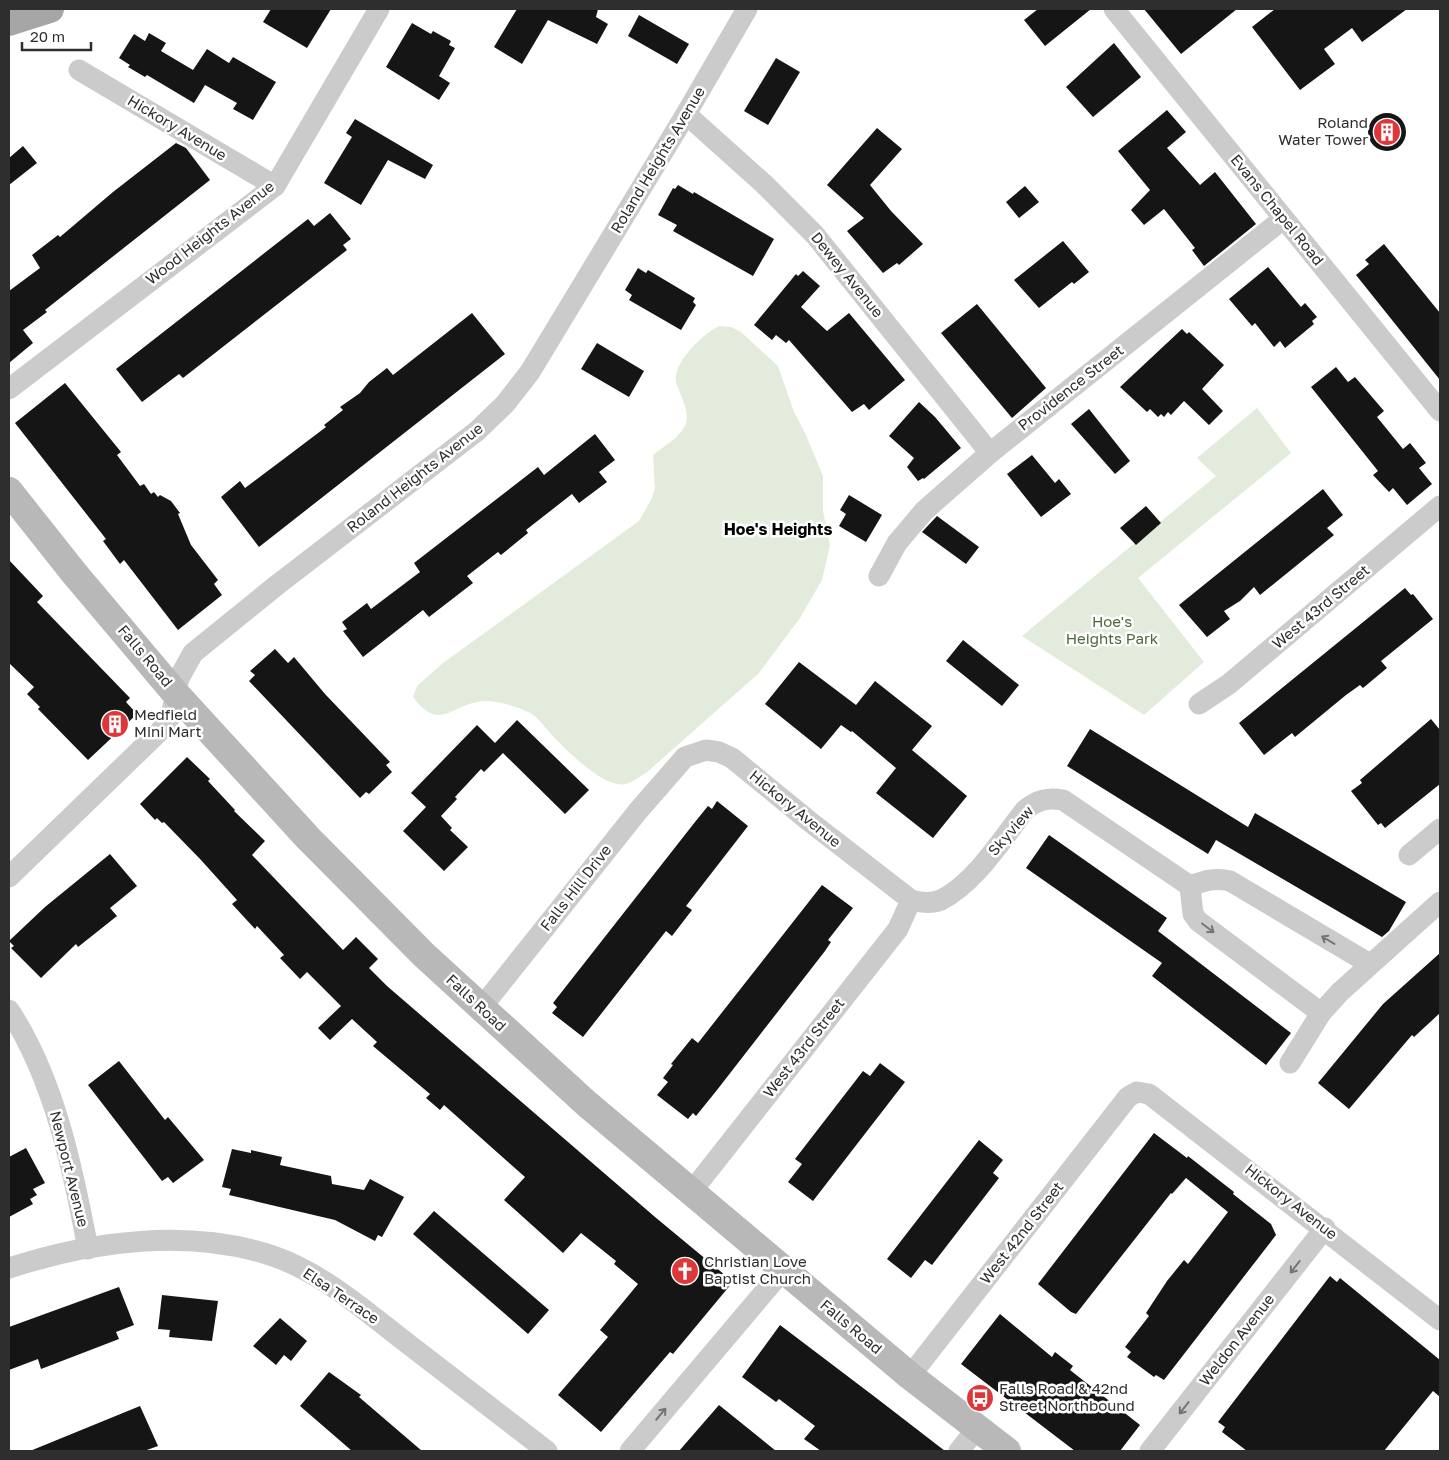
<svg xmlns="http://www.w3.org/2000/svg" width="1449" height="1460" font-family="'Golos Text',sans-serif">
<rect width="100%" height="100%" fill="#fff"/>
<g fill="#e3ebdc">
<path d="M719,326L731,327L741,332L778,366L794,412L805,433L823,476V511L830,545L822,580L800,618L759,673L646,773C640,776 633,782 626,784C603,789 566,749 552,735C545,728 539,718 530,713C517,707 498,700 483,701C451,704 440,733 413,697L417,686L443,663L639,521L651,500L655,488L653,455C664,446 681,437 686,423C690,410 679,393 676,382C672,363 704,333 719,326Z"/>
<path d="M1257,408L1291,453L1138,578L1204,662L1144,715L1022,636L1216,476L1197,458Z"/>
</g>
<g fill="#151515">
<path d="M271,9H331L307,48L263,22Z"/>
<path d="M517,9H598L596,17L608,24L597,44L548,20L522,64L494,47Z"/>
<path d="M1038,9H1091L1045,46L1024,20Z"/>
<path d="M1144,9H1237L1181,54Z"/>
<path d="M1275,9H1407L1362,42L1352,28L1324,49L1335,64L1300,90L1252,27Z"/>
<path d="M639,15L689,44L677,64L628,36Z"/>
<path d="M412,23L431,34L433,31L451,41L449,45L455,48L439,76L450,83L439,100L386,67Z"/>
<path d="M149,33L166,43L161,51L193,70L207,49L229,63L233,57L276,82L253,120L233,109L237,103L205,85L194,103L147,75L145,77L128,67L130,65L119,58L134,34L145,41Z"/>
<path d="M1114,43L1141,77L1093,117L1066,87Z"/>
<path d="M776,58L800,72L768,125L744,111Z"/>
<path d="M1167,110L1186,132L1167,148L1200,185L1215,172L1256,224L1204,266L1192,250L1195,248L1164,209L1144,225L1131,210L1150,190L1118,151Z"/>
<circle cx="1387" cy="132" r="19"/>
<path d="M355,119L433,165L425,179L388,160L361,205L324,183L352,137L346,133Z"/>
<path d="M877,128L902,149L870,185L891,211L923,244L899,265L897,263L883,273L847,231L864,218L827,185Z"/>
<path d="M176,143L186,148L210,180L45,310L47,312L23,330L33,343L9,363V291L40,268L32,255L58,235L60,237L113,192Z"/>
<path d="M23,146L37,163L9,185V158Z"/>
<path d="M678,185L693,194L694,192L774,239L753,276L673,231L677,225L658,215L673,188L675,189Z"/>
<path d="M1025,186L1039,202L1019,218L1006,202Z"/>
<path d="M330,213L351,239L343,245L347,250L183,378L179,374L142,402L116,369L308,219L314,226Z"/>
<path d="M1063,241L1089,272L1074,284L1072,282L1039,308L1014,280Z"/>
<path d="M1384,244L1440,313V380L1356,275L1369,264L1365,260Z"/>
<path d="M1268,267L1301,307L1305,303L1317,317L1312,321L1314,324L1285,348L1280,341L1274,347L1255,323L1252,326L1229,299Z"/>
<path d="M638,268L646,273L648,270L695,298L693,302L696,305L681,330L629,300L632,295L625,290Z"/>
<path d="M803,271L820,286L801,307L827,331L849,313L905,380L869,410L864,404L852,412L789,340L786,343L776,335L772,340L754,325L796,274L798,276Z"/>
<path d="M977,304L1046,388L1012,418L941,333Z"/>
<path d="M472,313L505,354L259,547L221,497L240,481L245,488L285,458L326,427L324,425L343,410L340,407L360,393L369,382L387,368L393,375Z"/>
<path d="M1182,329L1187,334L1189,332L1224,365L1202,389L1223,411L1209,425L1184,401L1171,415L1168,412L1164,417L1161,414L1158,417L1150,409L1147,412L1120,387Z"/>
<path d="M597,343L644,371L629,397L581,369Z"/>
<path d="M1336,367L1348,382L1355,377L1384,411L1377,417L1403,449L1410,443L1426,463L1419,468L1432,484L1407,505L1393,488L1389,492L1373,475L1378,471L1311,387Z"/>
<path d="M65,383L121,452L117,455L140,486L144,484L151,494L154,492L158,497L160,495L171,501L180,513L178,514L191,545L218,580L214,584L222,595L178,630L124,560L120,564L103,541L106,539L15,423Z"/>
<path d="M919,402L935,417L961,448L924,479L923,478L918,481L907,467L914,458L889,436Z"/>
<path d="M1089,409L1130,461L1115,474L1071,424Z"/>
<path d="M595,434L615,460L599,472L607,482L579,503L572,494L526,530L528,533L501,555L498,552L467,576L473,583L429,617L423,610L363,657L343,631L347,629L342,622L367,603L371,609L420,572L414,563L538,467L544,475Z"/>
<path d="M1032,455L1055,483L1059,479L1071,494L1041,517L1007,474Z"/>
<path d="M1323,489L1343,515L1327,528L1334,535L1260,595L1254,587L1240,601L1224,611L1230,619L1207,637L1179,605Z"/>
<path d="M849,495L882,515L866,542L839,526L846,514L840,510Z"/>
<path d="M1146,506L1161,523L1136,545L1120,528Z"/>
<path d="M937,516L979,547L966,564L922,532Z"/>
<path d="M9,560L43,596L37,602L130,698L126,702L137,714L88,760L38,709L40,707L27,694L34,687L9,663Z"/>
<path d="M1405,588L1411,595L1413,594L1433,619L1381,661L1387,668L1363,688L1360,685L1346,695L1295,737L1292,733L1264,755L1239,723Z"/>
<path d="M963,640L1019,685L1002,706L946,661Z"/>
<path d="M275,649L288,663L294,657L325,694L390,762L386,765L392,772L369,794L366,792L360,798L249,681L255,675L250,671Z"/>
<path d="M799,662L856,705L875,681L932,726L912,750L967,796L933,838L876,793L896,768L852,731L851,732L841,725L821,749L765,704Z"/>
<path d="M1431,719L1440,730V784L1385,828L1381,823L1378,825L1351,791L1362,783L1360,780Z"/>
<path d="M517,720L589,790L565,814L503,753L484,772L481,769L455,797L457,799L441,816L452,828L450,830L468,847L444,871L403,831L426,807L411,793L477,725L495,743Z"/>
<path d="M1090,729L1248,827L1255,813L1406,902L1389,931L1382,937L1216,840L1208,854L1067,766Z"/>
<path d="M187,757L210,779L208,781L235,810L234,811L265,841L252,855L343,950L356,937L378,959L369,968L387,986L655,1217L731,1280L730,1281L732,1283L673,1354L670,1352L601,1432L558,1395L608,1337L600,1330L638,1284L614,1264L616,1261L581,1233L563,1253L504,1200L525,1177L444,1105L440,1110L426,1098L430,1094L373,1046L377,1042L352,1019L330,1040L318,1028L341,1006L307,972L300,979L280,958L284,955L257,926L255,929L232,904L237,900L201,860L164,822L162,823L157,818L155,820L140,804Z"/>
<path d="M717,801L748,826L686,906L692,910L672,936L666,931L583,1037L552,1013L557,1007L553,1003L695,822L708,806L712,809Z"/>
<path d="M1049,835L1167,918L1158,931L1291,1033L1266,1065L1152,976L1162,963L1026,868Z"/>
<path d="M110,854L137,886L110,908L117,916L78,947L76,944L41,978L11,948L14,946L9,941L45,907Z"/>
<path d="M822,885L853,908L828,940L831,942L825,951L717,1090L696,1116L693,1113L688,1119L657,1095L668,1082L663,1078L673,1065L671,1064L692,1038L698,1043Z"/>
<path d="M1440,953V1013L1414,1037L1412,1035L1349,1109L1318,1083L1383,1004Z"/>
<path d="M119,1061L165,1120L168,1117L204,1160L173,1183L168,1177L162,1181L88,1085Z"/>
<path d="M880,1063L905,1082L813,1201L788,1182L802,1164L795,1159L863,1071L870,1076Z"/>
<path d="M1154,1133L1187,1158L1188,1156L1234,1192L1233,1194L1271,1224L1276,1235L1164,1380L1156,1375L1154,1377L1127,1357L1131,1352L1125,1347L1149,1316L1146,1313L1167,1281L1184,1260L1188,1264L1228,1212L1186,1178L1172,1194L1171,1193L1076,1314L1071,1312L1038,1284Z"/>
<path d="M979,1140L1003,1160L993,1173L999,1178L932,1265L925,1260L911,1278L887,1259Z"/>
<path d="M26,1148L45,1183L33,1189L37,1195L30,1199L33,1204L9,1217V1157Z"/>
<path d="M232,1149L251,1153V1150L282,1157L280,1165L331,1176L332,1184L364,1190L370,1179L404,1197L382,1237L378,1235L375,1241L335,1220L229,1195L231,1189L222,1187Z"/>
<path d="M434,1211L549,1310L528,1334L413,1234Z"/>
<path d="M1330,1276L1337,1282L1340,1278L1440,1360V1397L1433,1391L1384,1451H1247L1222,1432L1225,1427L1218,1422Z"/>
<path d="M119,1287L134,1325L116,1332L119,1339L41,1369L38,1359L9,1370V1327Z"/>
<path d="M162,1295L218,1301L212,1341L169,1337L170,1330L158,1329Z"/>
<path d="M1000,1314L1052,1357L1055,1352L1073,1366L1070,1370L1140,1425L1120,1451H1075L961,1364Z"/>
<path d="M280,1318L307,1341L291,1361L284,1355L276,1365L253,1346Z"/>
<path d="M780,1325L875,1397L945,1451H821L804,1439L815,1426L779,1399L776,1402L742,1377Z"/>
<path d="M329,1372L361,1395L359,1397L422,1451H352L300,1406Z"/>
<path d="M719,1405L776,1451H679Z"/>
<path d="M140,1406L158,1446L144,1451H30Z"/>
</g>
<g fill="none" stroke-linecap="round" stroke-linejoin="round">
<g stroke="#cbcbcb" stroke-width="21">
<path d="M1114,9L1440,411"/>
<path d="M79,70L275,186"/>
<path d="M686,114L764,184L815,235L990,453"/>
<path d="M9,389L275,186L379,9"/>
<path d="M879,576L897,543L924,511L990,453L1283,219"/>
<path d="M1199,704L1229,684L1440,506"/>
<path d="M1409,855L1440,829"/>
<path d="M9,877L161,730L169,719L173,707L179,678L193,653L277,585L477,431L505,404L530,372L686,114L747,9"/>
<path d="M1190,886C1204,881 1215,877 1230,881L1370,964"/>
<path d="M1190,886L1193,914L1198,921L1321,1013"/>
<path d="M481,1008L638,811L685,757L706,750L719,752L732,758L809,821L911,900C921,903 931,904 941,900C975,883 1002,839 1025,810C1037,800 1048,797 1063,800L1190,886"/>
<path d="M9,1010C54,1078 73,1169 88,1249"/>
<path d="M1290,1063L1321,1013L1340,992L1440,902"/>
<path d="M692,1191L898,929L911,900"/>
<path d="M9,1268C92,1241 189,1228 273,1256C322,1273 363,1309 403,1340C451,1377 499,1414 547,1451"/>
<path d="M910,1376L1128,1097L1137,1092L1149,1094L1440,1320"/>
<path d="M630,1451L783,1270"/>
<path d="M959,1451L977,1428"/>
<path d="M1150,1451L1325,1228"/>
</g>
<path stroke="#b8b8b8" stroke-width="28" d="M9,491L74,573L176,694L308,838L424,955L587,1104L910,1376L1007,1451"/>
<path stroke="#a6a6a6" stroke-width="28" d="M9,22L50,9"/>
</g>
<defs><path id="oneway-shaft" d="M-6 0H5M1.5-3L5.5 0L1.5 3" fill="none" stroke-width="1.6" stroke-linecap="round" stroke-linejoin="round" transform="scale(1.25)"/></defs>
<g stroke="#757575">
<use href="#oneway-shaft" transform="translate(1208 928) rotate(37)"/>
<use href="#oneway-shaft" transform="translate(1328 940) rotate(-149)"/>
<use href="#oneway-shaft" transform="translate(1295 1267) rotate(128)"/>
<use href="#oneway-shaft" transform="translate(1184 1408) rotate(128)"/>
<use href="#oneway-shaft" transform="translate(661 1414) rotate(-50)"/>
</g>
<defs>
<g id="building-disc" transform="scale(1.4375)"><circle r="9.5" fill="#de3739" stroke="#fff"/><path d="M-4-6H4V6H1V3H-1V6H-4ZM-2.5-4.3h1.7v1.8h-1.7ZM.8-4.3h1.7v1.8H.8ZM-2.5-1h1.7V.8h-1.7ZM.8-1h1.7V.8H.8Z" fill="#fff"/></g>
<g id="church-disc" transform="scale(1.4375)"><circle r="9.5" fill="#de3739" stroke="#fff"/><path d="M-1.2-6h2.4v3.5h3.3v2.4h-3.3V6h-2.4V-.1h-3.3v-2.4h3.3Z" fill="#fff"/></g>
<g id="bus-disc" transform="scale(1.4375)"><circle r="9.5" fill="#de3739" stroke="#fff"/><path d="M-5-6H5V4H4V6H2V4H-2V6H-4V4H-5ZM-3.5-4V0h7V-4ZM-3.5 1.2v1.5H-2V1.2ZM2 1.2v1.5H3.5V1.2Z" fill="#fff"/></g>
</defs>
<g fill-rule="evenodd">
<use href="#building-disc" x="1387" y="132"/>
<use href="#building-disc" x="115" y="724"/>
<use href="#church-disc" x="685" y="1271"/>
<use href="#bus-disc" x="980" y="1398"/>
</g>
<g text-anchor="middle" stroke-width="5" stroke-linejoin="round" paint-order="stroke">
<g font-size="15" fill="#2e2e2e" stroke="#fff" text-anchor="start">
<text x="1368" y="128" text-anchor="end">Roland<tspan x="1368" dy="17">Water Tower</tspan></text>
<text x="134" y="720">Medfield<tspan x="134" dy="17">Mini Mart</tspan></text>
<text x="704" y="1267">Christian Love<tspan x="704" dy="17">Baptist Church</tspan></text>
<text x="999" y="1394">Falls Road &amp; 42nd<tspan x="999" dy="17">Street Northbound</tspan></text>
</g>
<g font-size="15" fill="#2e2e2e" stroke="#fff">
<text transform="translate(177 128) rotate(31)" y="5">Hickory Avenue</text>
<text transform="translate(658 160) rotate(-59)" y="5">Roland Heights Avenue</text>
<text transform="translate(1277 210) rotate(51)" y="5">Evans Chapel Road</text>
<text transform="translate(210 233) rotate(-38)" y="5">Wood Heights Avenue</text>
<text transform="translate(847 275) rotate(51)" y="5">Dewey Avenue</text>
<text transform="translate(1071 388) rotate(-38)" y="5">Providence Street</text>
<text transform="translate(415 478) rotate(-38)" y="5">Roland Heights Avenue</text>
<text transform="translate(1321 607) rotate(-40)" y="5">West 43rd Street</text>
<text transform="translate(145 656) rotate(50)" y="5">Falls Road</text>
<text transform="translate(795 809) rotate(39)" y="5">Hickory Avenue</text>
<text transform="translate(1011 831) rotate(-49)" y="5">Skyview</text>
<text transform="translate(576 888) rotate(-52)" y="5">Falls Hill Drive</text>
<text transform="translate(476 1003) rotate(43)" y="5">Falls Road</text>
<text transform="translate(804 1048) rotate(-52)" y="5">West 43rd Street</text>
<text transform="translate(69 1169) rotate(76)" y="5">Newport Avenue</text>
<text transform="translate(1291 1202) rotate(38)" y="5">Hickory Avenue</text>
<text transform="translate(1022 1233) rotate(-52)" y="5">West 42nd Street</text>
<text transform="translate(341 1296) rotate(34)" y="5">Elsa Terrace</text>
<text transform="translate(851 1327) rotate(40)" y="5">Falls Road</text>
<text transform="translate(1237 1340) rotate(-52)" y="5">Weldon Avenue</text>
</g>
<g font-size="15" fill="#4e683d" stroke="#fff">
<text x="1112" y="627">Hoe's<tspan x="1112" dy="17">Heights Park</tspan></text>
</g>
<g font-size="16" font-weight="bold" fill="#000" stroke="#fff">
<text x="778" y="535">Hoe's Heights</text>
</g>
</g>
<rect width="1449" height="1460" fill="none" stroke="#2e2e2e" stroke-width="20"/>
<path d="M22 42v8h69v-8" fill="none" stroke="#2e2e2e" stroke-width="2.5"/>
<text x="30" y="42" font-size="15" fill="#2e2e2e" stroke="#ffffff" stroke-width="4" paint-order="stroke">20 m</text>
</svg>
